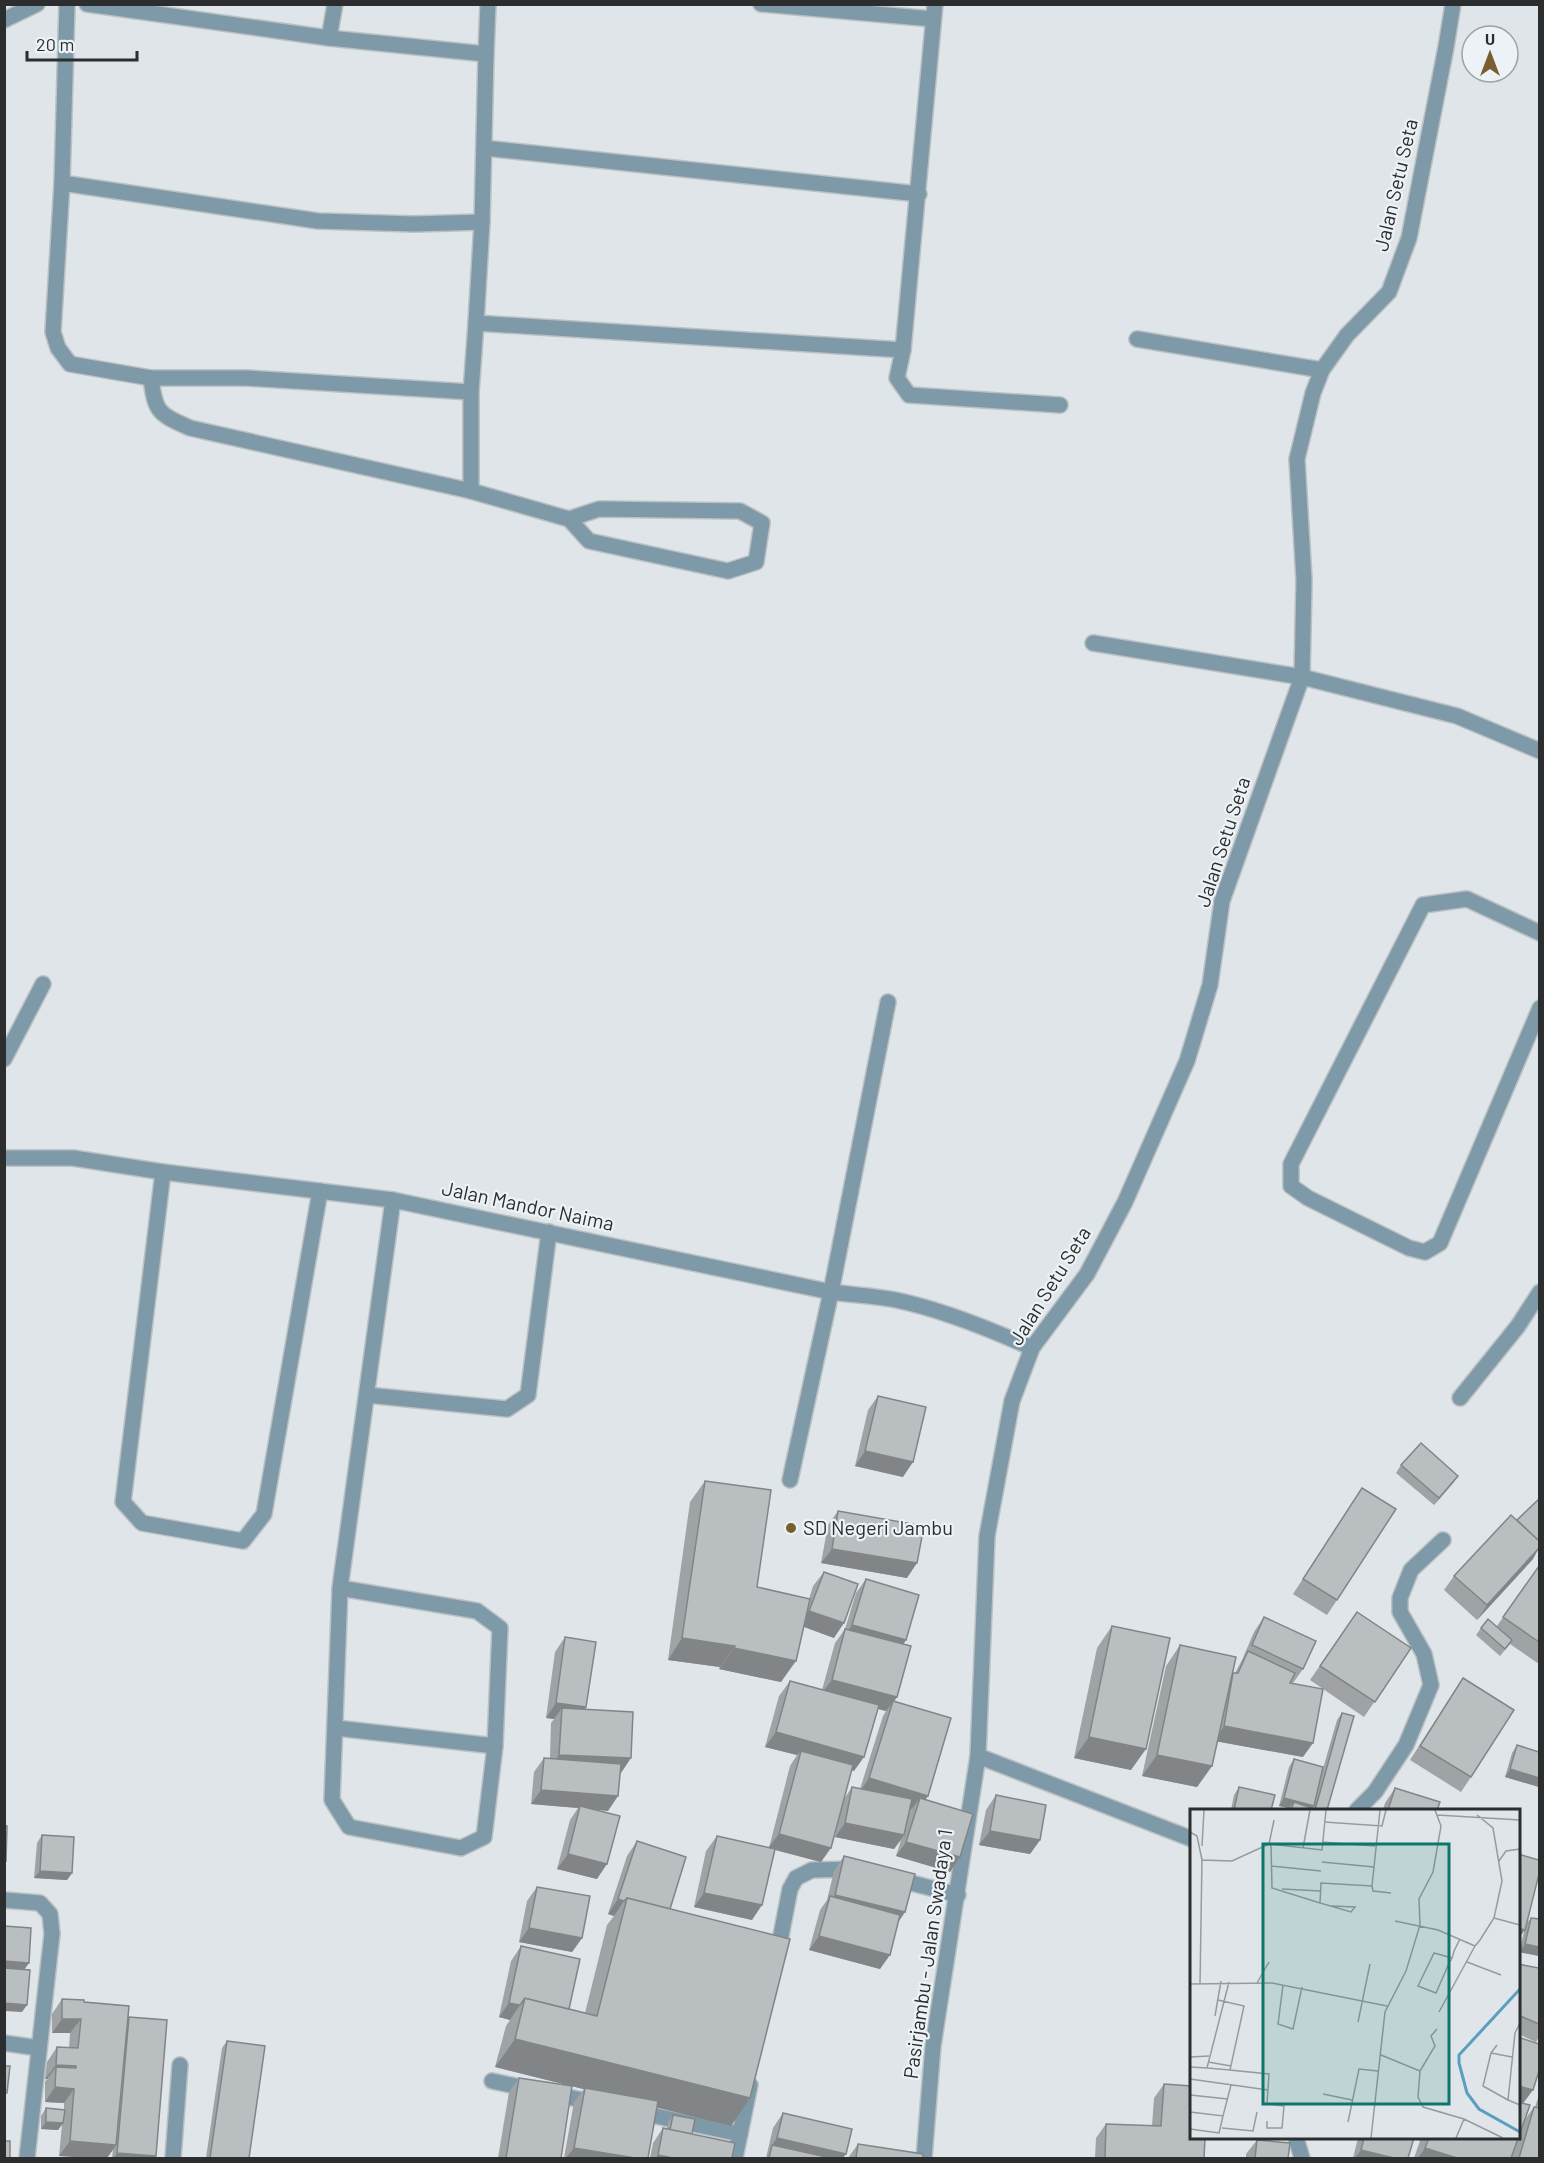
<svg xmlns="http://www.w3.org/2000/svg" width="1544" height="2163" font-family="Barlow,sans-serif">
<rect width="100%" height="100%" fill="#dfe5e8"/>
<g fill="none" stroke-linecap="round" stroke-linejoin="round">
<g stroke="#bbc0c3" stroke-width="18">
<g id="service">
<path d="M1137,339L1322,370"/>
<path d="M367,1395L507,1409L528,1395L549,1232"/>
<path d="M340,1588L477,1611L500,1628L495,1746L484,1837L461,1848L349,1827L332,1800L340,1588L393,1200"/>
<path d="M336,1728L495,1746"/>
</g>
</g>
<g stroke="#bbc0c3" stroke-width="18">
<g id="minor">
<path d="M67,4L62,183L53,332L58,348L70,364L151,378C155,413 159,414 190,428L471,491"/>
<path d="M87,4L329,38L486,54L488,4"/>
<path d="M761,4L933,19"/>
<path d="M4,20L37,4"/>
<path d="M329,38L335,4"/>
<path d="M484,148L919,194"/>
<path d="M62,183L318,221L414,224L482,222"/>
<path d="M476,323L482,222L486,54"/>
<path d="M903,350L897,378L909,395L1060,405"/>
<path d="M151,378H246L471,392"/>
<path d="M569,519L599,509L740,511L762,523L756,562L728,571L589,541L569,519L471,491V392L476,323L903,350L935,4"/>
<path d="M1093,643L1302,677L1457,716L1540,751"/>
<path d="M1540,933L1467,899L1423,905L1291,1164V1186L1308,1198L1409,1248L1425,1252L1440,1243L1540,1008"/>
<path d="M4,1059L43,984"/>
<path d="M4,1158H73L163,1172L393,1200L831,1292C853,1295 875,1296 896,1300C939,1309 992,1330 1032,1348"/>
<path d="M163,1172L123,1502L142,1523L243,1541L264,1514L320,1191"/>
<path d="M1460,1398L1518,1326L1540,1292"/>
<path d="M790,1480L831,1292L888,1002"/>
<path d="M978,1756L1192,1839"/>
<path d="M1357,1810L1375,1792L1406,1745L1431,1685L1424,1654L1400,1612V1598L1411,1570L1443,1540"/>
<path d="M892,1878L958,1895"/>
<path d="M4,1900L40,1903L50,1914L52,1934L27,2158"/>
<path d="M777,1956L790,1889L796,1878L812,1870L855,1869"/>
<path d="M4,2043L39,2048"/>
<path d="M492,2081L596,2103"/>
<path d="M637,2112L740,2134"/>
<path d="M1296,2138L1302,2158"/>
<path d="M173,2158L180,2065"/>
<path d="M735,2158L750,2085"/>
<path d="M924,2158L933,2046L978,1756L987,1536L1012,1401L1032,1348L1087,1274L1125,1202L1187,1061L1210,985L1222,901L1302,677L1304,580L1297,459L1313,393L1322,370L1347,335L1389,292L1409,238L1446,47L1453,4"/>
</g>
</g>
<use href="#service" stroke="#7e9aa8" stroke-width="15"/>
<use href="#minor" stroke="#7e9aa8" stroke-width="15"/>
</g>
<g fill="#9fa3a6" fill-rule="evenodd">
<path d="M878,1396L903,1477L855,1466L868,1410Z"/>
<path d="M1401,1465L1458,1476L1453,1483L1434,1505L1396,1473Z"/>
<path d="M705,1481L757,1587L809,1599L813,1586L824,1572L834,1638L804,1627L781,1682L719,1669L720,1667L668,1660L690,1502Z"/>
<path d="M1362,1488L1337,1600L1327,1615L1293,1594Z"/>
<path d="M838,1511L907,1578L821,1563L828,1525Z"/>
<path d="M1517,1520L1533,1559L1477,1620L1444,1590L1454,1576Z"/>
<path d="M1539,1566V1664L1510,1644L1500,1656L1476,1635L1481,1628L1497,1626Z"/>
<path d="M866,1579L906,1640L903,1644L897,1697L894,1702L928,1796L925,1800L960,1857L950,1872L896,1856L901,1840L894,1849L835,1837L838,1820L821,1862L775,1850L752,1920L694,1907L706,1851L717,1836L769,1848L790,1766L797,1755L765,1747L779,1696L790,1681L822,1690L835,1643L845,1629L856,1593ZM878,1709L886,1711L883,1716L860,1789L852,1787L844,1799L851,1770L854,1771Z"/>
<path d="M1357,1612L1411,1648L1364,1717L1310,1680Z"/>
<path d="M1264,1617L1303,1669L1293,1683L1290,1682L1303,1757L1217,1741L1212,1766L1197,1787L1142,1776L1166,1666L1180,1645L1232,1675L1233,1673H1235L1242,1660L1254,1632Z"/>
<path d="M1112,1626L1131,1770L1074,1758L1097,1648Z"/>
<path d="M565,1637L586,1707L585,1710L621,1773H620L608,1811L594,1809L597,1879L557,1869L570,1820L578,1808L531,1804L534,1772L544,1758H550L551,1723L554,1719L546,1718L555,1652Z"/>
<path d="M1463,1678L1471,1777L1461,1792L1410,1760Z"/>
<path d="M1342,1713L1327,1810H1288L1289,1808L1279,1806L1289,1767L1294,1759L1318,1786L1337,1720Z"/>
<path d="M1517,1745L1539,1752V1787L1505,1777L1512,1753Z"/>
<path d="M1239,1787L1271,1810H1231L1234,1795Z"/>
<path d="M1395,1788L1437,1810H1383L1385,1803Z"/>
<path d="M996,1795L1040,1840L1030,1854L979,1845L986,1810Z"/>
<path d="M42,1835L72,1873L67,1880L34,1878L37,1843Z"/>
<path d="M637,1841L670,1909L731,2126L657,2107L648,2158H564L574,2102L584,2089L495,2067L506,2026L510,2020L499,2017L511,1961L521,1946L569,2009L585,2013L607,1925L614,1916L608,1914L627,1856Z"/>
<path d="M844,1856L905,1912L898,1922L880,1969L809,1950L820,1910L827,1900L834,1871Z"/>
<path d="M537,1887L582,1938L572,1952L519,1942L527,1901Z"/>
<path d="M1531,1918L1539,1919V1956L1519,1952L1526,1924Z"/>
<path d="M1518,1964L1539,1968V2037L1536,2042L1518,2034Z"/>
<path d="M62,1999L84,2002L127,2020L129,2017L156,2156L154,2158H112L113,2150L107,2158H93L59,2156L62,2125L58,2130L41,2129V2116L46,2108L64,2110V2103L45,2102V2082L47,2079H45L47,2062L57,2047L69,2048L70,2033H52V2014Z"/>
<path d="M227,2041L249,2158H206L222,2048Z"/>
<path d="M519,2078L561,2158H498L509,2092Z"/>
<path d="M1164,2084L1204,2158H1095L1096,2138L1106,2124L1152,2126L1154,2098Z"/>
<path d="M1539,2095V2158H1414L1421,2138H1518L1524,2103L1526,2118L1534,2107H1535Z"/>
<path d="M783,2113L843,2158H766L773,2128Z"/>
<path d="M673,2115L692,2134L732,2158H650L653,2143L663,2128L667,2129L668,2122Z"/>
<path d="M1358,2138H1414L1408,2158H1353Z"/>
<path d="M1257,2140L1288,2158H1246V2154Z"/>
<path d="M858,2144L923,2158H848Z"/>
</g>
<g fill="#828587">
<path d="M865,1451L913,1462L903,1477L855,1466Z"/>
<path d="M1458,1476L1453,1483L1434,1505L1439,1498Z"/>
<path d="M1539,1548L1533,1559L1477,1620L1487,1605Z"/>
<path d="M832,1549L917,1563L907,1578L821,1563Z"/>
<path d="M809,1611L844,1623L834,1638L799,1625Z"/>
<path d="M852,1625L906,1640L896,1655L842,1639Z"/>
<path d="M682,1638L735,1646L720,1667L668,1660Z"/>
<path d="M734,1648L796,1661L781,1682L719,1669Z"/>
<path d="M832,1680L897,1697L886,1711L821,1694Z"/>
<path d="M556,1703L586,1707L576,1722L562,1708L554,1719L546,1718Z"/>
<path d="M1224,1726L1313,1743L1303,1757L1214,1741Z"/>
<path d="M776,1732L864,1757L854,1771L799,1756L801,1751L797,1755L765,1747Z"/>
<path d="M1089,1737L1146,1749L1131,1770L1074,1758Z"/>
<path d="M559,1755L631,1758L621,1773L549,1770Z"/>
<path d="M1157,1755L1212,1766L1197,1787L1142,1776Z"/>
<path d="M1510,1769L1539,1778V1787L1505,1777Z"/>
<path d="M869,1778L928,1796L917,1811L920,1798L912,1809L859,1793Z"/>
<path d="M541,1790L618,1796L608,1811L579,1808L580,1806L578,1808L531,1804Z"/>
<path d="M1284,1798L1314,1806L1310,1810L1294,1802L1289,1808L1279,1806Z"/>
<path d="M845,1823L904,1835L894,1849L835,1837Z"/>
<path d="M990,1831L1040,1840L1030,1854L979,1845Z"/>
<path d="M779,1834L831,1848L821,1862L768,1848Z"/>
<path d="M906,1842L960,1857L950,1872L896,1856Z"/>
<path d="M568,1854L607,1864L597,1879L557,1869Z"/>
<path d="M40,1871L72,1873L67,1880L34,1878Z"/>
<path d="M704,1893L762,1905L752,1920L694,1907Z"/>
<path d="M835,1895L905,1912L895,1927L827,1905Z"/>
<path d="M618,1899L624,1901L614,1916L608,1914Z"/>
<path d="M529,1928L582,1938L572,1952L519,1942Z"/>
<path d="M1518,1928L1525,1930L1518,1939Z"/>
<path d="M819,1936L890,1955L880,1969L809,1950Z"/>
<path d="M1525,1944L1539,1947V1956L1519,1952Z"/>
<path d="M4,1961L29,1963L24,1970L4,1969Z"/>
<path d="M4,2003L27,2005L22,2012L4,2011Z"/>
<path d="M509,2003L520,2005L510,2020L499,2017Z"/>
<path d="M62,2019H81L70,2033H52Z"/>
<path d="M515,2039L750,2098L731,2126L495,2067Z"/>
<path d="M56,2065L76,2066L66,2081L56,2067L47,2079H45Z"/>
<path d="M1518,2086L1533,2090L1522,2105L1518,2103Z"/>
<path d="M55,2087L74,2089L64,2103L45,2102Z"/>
<path d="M46,2122L63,2123L58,2130L41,2129Z"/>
<path d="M777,2138L846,2154L843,2158H794L772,2145Z"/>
<path d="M70,2141L116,2145L107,2158H93L59,2156Z"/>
<path d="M574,2148L635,2158H566Z"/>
<path d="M1425,2148L1457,2158H1418Z"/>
<path d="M1361,2150L1394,2158H1355Z"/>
<path d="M117,2153L156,2156L154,2158H114Z"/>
<path d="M658,2155L673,2158H655Z"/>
</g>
<g fill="#b9bec1" stroke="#828587" stroke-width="1.5">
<path d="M878,1396L926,1407L913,1462L865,1451Z"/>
<path d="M1421,1443L1458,1476L1439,1498L1401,1465Z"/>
<path d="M705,1481L771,1490L757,1587L810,1599L796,1661L734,1648L735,1646L682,1638Z"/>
<path d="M1362,1488L1396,1509L1337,1600L1303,1579Z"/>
<path d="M1539,1499V1541L1517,1520Z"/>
<path d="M838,1511L924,1526L917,1563L832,1549Z"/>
<path d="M1511,1515L1539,1541V1548L1487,1605L1454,1576Z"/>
<path d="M1539,1566V1642L1503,1617Z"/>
<path d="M824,1572L858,1584L844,1623L809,1611Z"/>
<path d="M866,1579L919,1595L906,1640L852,1625Z"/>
<path d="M1357,1612L1411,1648L1375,1702L1320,1666Z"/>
<path d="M1264,1617L1316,1641L1303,1669L1252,1645Z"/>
<path d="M1488,1619L1512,1640L1505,1649L1481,1628Z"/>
<path d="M1112,1626L1170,1638L1146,1749L1089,1737Z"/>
<path d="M845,1629L911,1646L897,1697L832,1680Z"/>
<path d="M565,1637L596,1642L586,1707L556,1703Z"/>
<path d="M1180,1645L1236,1657L1212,1766L1157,1755Z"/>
<path d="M1248,1651L1295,1673L1290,1683L1323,1689L1313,1743L1224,1726L1233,1673H1238Z"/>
<path d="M1463,1678L1514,1710L1471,1777L1420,1746Z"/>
<path d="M790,1681L879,1705L864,1757L776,1732Z"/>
<path d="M893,1701L951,1718L928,1796L869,1778Z"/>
<path d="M562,1708L633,1712L631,1758L559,1755Z"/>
<path d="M1342,1713L1354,1716L1327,1810H1315Z"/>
<path d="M1517,1745L1539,1752V1778L1510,1769Z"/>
<path d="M801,1751L853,1765L831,1848L779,1834Z"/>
<path d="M544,1758L621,1764L618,1796L541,1790Z"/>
<path d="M1294,1759L1323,1767L1314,1806L1284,1798Z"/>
<path d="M852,1787L912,1799L904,1835L845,1823Z"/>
<path d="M1239,1787L1275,1795L1271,1810H1234Z"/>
<path d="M1395,1788L1440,1802L1437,1810H1388Z"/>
<path d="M996,1795L1046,1805L1040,1840L990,1831Z"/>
<path d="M920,1798L973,1814L960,1857L906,1842Z"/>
<path d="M1294,1802L1317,1810H1291Z"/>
<path d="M580,1806L620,1816L607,1864L568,1854Z"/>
<path d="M4,1826H7L6,1861H4Z"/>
<path d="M42,1835L74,1837L72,1873L40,1871Z"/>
<path d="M717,1836L775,1849L762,1905L704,1893Z"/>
<path d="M637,1841L686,1857L670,1909L627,1898L624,1901L618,1899Z"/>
<path d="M1518,1854L1539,1860V1874L1525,1930L1518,1928Z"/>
<path d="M844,1856L915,1874L905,1912L835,1895Z"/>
<path d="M537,1887L590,1896L582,1938L529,1928Z"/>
<path d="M830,1896L900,1915L890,1955L819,1936Z"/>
<path d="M627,1898L790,1939L750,2098L515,2039L525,1998L597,2016Z"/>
<path d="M1531,1918L1539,1919V1947L1525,1944Z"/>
<path d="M4,1926L31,1928L29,1963L4,1961Z"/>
<path d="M521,1946L580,1959L569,2009L525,1998L520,2005L509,2003Z"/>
<path d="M1518,1964L1539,1968V2024L1518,2015Z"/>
<path d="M4,1968L30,1970L27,2005L4,2003Z"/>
<path d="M62,1999L84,2000V2002L129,2006L116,2145L70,2141L74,2089L55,2087L56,2067L76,2068V2066L56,2065L57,2047L78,2048L81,2019H62Z"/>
<path d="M129,2017L167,2020L156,2156L117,2153Z"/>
<path d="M1518,2037L1539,2044V2071L1533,2090L1518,2086Z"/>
<path d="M227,2041L265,2046L249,2158H210Z"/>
<path d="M4,2066H10L7,2093H4Z"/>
<path d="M519,2078L572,2086L561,2158H506Z"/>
<path d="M1164,2084L1191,2086V2138H1205L1204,2158H1105L1106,2124L1161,2126Z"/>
<path d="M585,2088L658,2101L648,2158H635L574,2148Z"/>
<path d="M1518,2102L1530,2105L1511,2158H1457L1425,2148L1429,2138H1518Z"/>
<path d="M1534,2107L1539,2108V2158H1519Z"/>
<path d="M46,2108L65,2110L63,2123L46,2122Z"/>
<path d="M783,2113L852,2129L846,2154L777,2138Z"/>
<path d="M673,2115L695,2119L692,2134L670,2130Z"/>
<path d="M663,2128L735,2143L732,2158H673L658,2155Z"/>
<path d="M1364,2138H1414L1408,2158H1394L1361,2150Z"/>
<path d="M1257,2140L1290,2143L1288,2158H1255Z"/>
<rect x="4" y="2141" width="6" height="17"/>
<path d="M858,2144L923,2154V2158H856Z"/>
<path d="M772,2145L831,2158H769Z"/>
</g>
<circle fill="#795e30" stroke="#ecf2f5" stroke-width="2" cx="791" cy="1528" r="6"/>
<g text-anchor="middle" stroke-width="4.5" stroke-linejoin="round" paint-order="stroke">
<g font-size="20" fill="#2b2d2e" stroke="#ecf2f5">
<text transform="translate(1396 185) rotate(-77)" y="7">Jalan Setu Seta</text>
<text transform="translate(1223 842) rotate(-72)" y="7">Jalan Setu Seta</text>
<text transform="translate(528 1206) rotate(12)" y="7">Jalan Mandor Naima</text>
<text transform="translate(1050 1286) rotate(-58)" y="7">Jalan Setu Seta</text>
<text transform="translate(928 1954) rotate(-82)" y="7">Pasirjambu - Jalan Swadaya 1</text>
</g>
<g font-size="20" fill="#2b2d2e" stroke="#ecf2f5" text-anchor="start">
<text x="803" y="1535">SD Negeri Jambu</text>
</g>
</g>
<g transform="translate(1190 1809)">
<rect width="330" height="330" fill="#dfe5e8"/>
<path fill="none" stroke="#5b9fbe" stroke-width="3" d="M330,180L269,246V254L277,284L289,300L330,323"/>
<path fill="none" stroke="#979b9e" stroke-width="1.5" d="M247,6L330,11M134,13L192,17L196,1M0,23L7,27L12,51L42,52L79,35L132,41L136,1M132,33L185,37M79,35L84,11M81,35L82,79L130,94M12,37L14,1M113,39L120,1M309,52L316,42L330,40M132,53L184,58M81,57L131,62M182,77L183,82L201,84M92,80L130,82M142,97L165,98L161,103L130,94L131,74L182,77L190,1M304,109L330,116M205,112L248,121L285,137L290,131L304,109L312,72L303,19L287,6M262,149L244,144L228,177L246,184L260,152L261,151L262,149L263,146L264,142L270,130M277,153L311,166M67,174L79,153M0,175L82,174L197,197M10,175L12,49M93,176L88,215L103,220L112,178M28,191L54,197L40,261L79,265L77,295L94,297L92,319H77V312M249,203L285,137M25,207L31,172M168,213L180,155M330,214L325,224L318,291L330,296M307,236L301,244L322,248M301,244L293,277L318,291M191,246L230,262L228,288L233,298L274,310L313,329M0,248L19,247M18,253L41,257M0,258L17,259L39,173M17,259L40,261M230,262L245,237L241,227L247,220M0,270L78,281M133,285L162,291M0,286L38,290M0,303L33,307L41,276M158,313L169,260L188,262M32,319L63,322L67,303M0,320L29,324L33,307M181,329L195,203L216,162L230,116L229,90L243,63L251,17L245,1M266,329L274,310"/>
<path fill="#0f766e" fill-opacity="0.15" stroke="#0f766e" stroke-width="3" d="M73,35H259V295H73Z"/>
<rect width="330" height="330" fill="none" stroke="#2b2d2e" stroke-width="3"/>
</g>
<rect width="1544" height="2163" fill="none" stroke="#2b2d2e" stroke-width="12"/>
<g transform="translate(1490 54)"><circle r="28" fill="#ecf2f5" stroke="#9fa3a5" stroke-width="1.5"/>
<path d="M0-4.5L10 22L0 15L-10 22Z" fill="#795e30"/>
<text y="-9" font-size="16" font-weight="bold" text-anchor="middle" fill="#2b2d2e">U</text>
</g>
<path d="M27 51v9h110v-9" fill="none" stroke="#2b2d2e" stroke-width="3"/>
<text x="36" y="51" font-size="18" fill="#2b2d2e" stroke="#ecf2f5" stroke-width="4.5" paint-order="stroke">20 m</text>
</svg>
